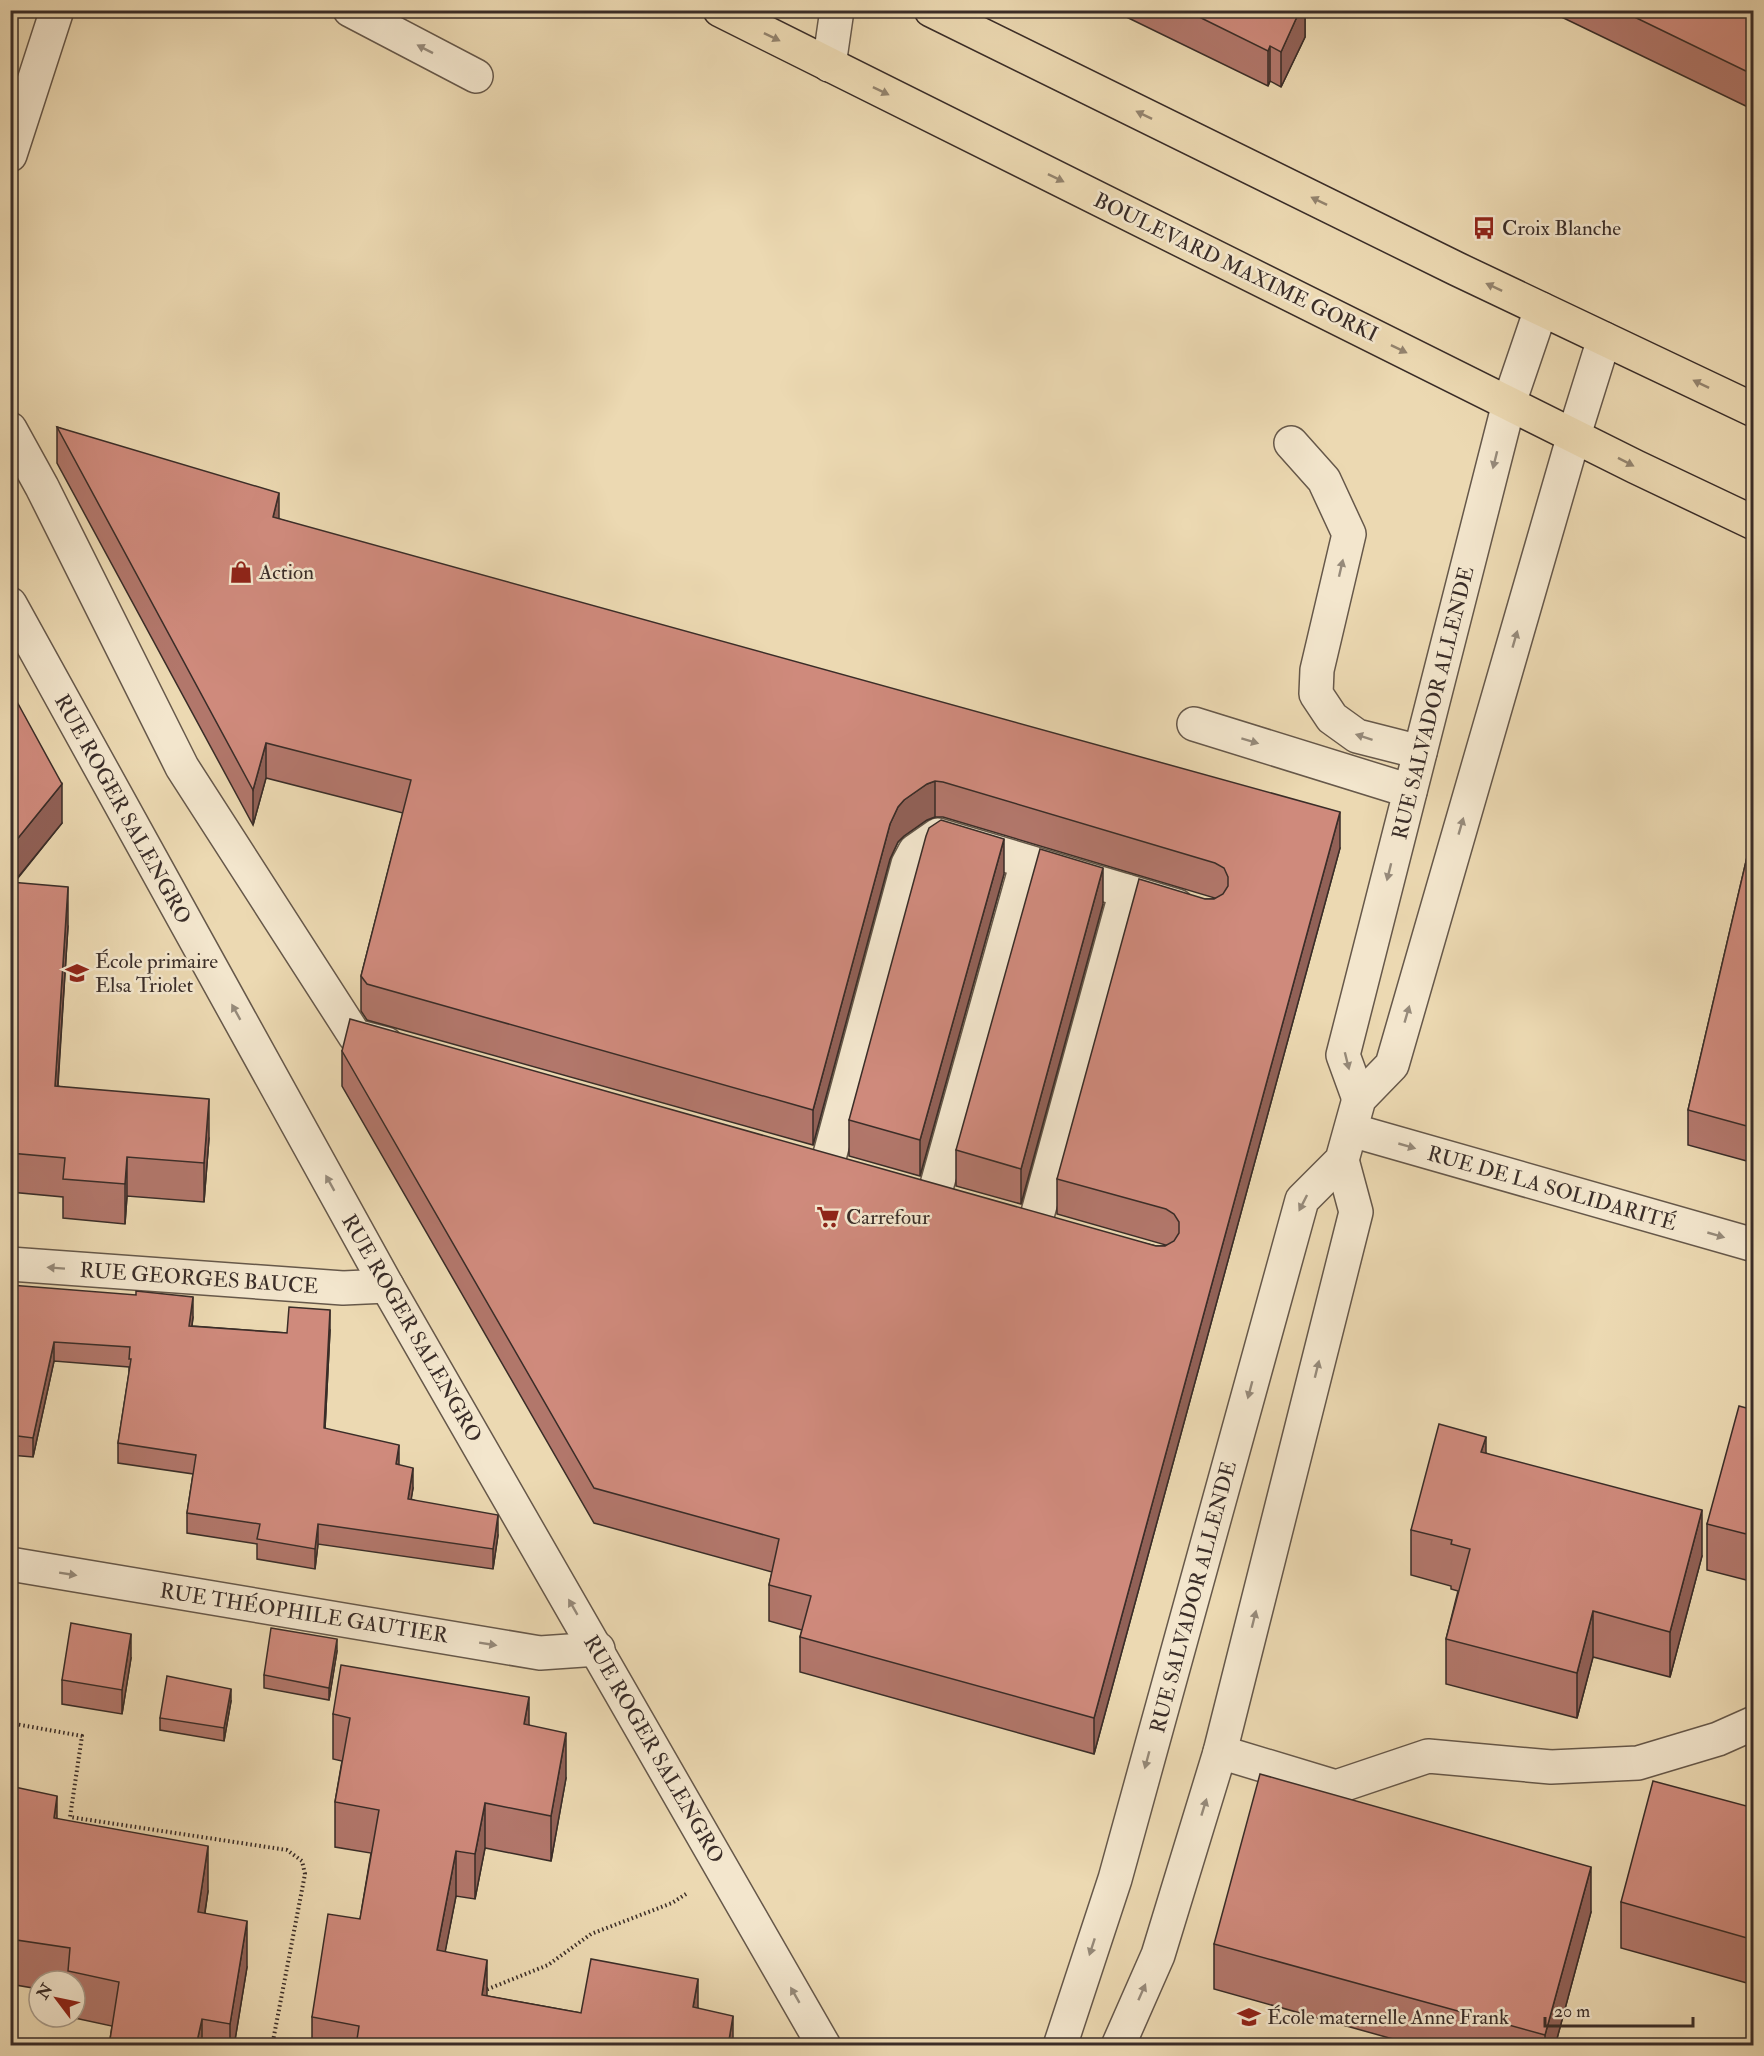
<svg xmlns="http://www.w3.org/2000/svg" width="1764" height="2056" font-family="'IM FELL Double Pica',serif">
<rect width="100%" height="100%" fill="#ecd9b2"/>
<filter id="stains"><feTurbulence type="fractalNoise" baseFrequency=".00333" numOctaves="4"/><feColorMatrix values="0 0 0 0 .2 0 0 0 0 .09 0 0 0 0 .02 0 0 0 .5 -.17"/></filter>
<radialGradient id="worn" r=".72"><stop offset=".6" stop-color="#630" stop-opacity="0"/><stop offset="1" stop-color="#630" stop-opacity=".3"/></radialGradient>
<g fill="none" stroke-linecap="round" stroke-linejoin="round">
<g stroke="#66584a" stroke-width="36">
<g id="minor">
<path d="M350,10L476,76"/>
<path d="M829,65L837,10"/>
<path d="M10,155L57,10"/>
<path d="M10,429L42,487L182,767L355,1036L386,1044"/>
<path d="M1291,443L1324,480L1349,534L1317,670L1316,694L1332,718L1357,736L1420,752"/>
<path d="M10,604L387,1286L824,2046"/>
<path d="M1194,724L1410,791"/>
<path d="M1359,1099L1343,1055L1509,403L1541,309"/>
<path d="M1351,1130L1754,1245"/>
<path d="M826,1169L908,864L915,851L938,835L1177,906"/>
<path d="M933,1199L1027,862"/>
<path d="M1034,1227L1126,891"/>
<path d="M10,1264L343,1288L387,1286"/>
<path d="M10,1564L540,1653L598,1649"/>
<path d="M1220,1752L1336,1787L1428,1756L1551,1767L1638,1763L1718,1739L1754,1723"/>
<path d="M1060,2046L1115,1879L1302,1200L1342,1160L1359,1099L1392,1065L1574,435L1604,339"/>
<path d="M1118,2046L1158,1955L1220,1752L1356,1212L1342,1160"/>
</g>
</g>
<g stroke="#3a2d28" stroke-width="36">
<g id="major">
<path d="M720,10L1636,467L1754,523"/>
<path d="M931,10L1457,269L1754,410"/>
</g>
</g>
<g stroke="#3a2d28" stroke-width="4" stroke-dasharray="1.5 3" stroke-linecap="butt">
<path d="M10,1723L82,1736L70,1817L287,1850L302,1861L305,1874L272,2046"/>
<path d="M483,1991L548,1965L591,1934L672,1903L686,1894"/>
</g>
<use href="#minor" stroke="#f3e6cd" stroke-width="33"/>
<use href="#major" stroke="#ecd9b2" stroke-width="33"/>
</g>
<g fill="#b2776b" stroke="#3a2d28" stroke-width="1.5">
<path d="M1112,10H1305V37L1281,87L1270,81L1268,86Z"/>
<path d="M1547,10H1754V110Z"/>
<path d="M57,427L279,519L1340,848L1094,1754L800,1672V1637L802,1630L769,1621V1585L772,1572L594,1523L342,1086V1051L1156,1246H1165L1166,1245L1057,1214V1179L1205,899H1214L1215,898L943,817H935L927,820L904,836L898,842L890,859L813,1145L367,1020L361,1011V976L403,813L266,778L253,825L57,463Z"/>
<path d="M10,689L62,823L14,883L68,926L58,1086L209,1138L204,1202L127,1196L125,1224L63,1218V1197L10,1192Z"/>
<path d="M1754,827V1163L1688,1145V1110Z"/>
<path d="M1004,874L920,1176L849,1156V1120Z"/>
<path d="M1103,904L1021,1204L956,1186V1150Z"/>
<path d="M10,1285L193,1317L192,1326L287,1333L330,1330L325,1429L399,1465L413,1488L411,1499L498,1535L493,1569L318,1544L315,1569L257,1559V1544L187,1533V1513L193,1474L118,1463V1443L129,1373V1367L54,1361L33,1457L10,1455Z"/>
<path d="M1754,1410V1582L1707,1570V1524Z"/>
<path d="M1486,1453L1702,1556L1670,1677L1593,1657L1577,1718L1446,1684V1639L1458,1591L1451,1589V1586L1411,1575V1530Z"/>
<path d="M337,1651L329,1700L264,1688V1675Z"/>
<path d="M131,1658L122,1714L62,1704V1680Z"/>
<path d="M231,1701L224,1741L160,1730V1718Z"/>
<path d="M333,1714L529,1725L566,1778L551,1861L485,1848L475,1899L456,1896L445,1951L487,1996L581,2013L698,2008L733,2046H312V2017L360,1919L371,1853L335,1847V1802L342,1761L333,1759Z"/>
<path d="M10,1719L16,1765L13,1786L57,1819L208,1891L205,1913L247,1967L234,2046H109L112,2026L70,2017H75V1981H39V1989L10,1984Z"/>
<path d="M1754,1808V1985L1621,1948V1902Z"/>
<path d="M1591,1912L1555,2046H1418L1214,1989V1944Z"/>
</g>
<g fill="#916157" stroke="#3a2d28" stroke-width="1.5">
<path d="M1300,10H1305V37L1281,87V52Z"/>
<path d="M1270,46V81L1268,86V51Z"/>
<path d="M279,493V529L273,517Z"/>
<path d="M266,743V778L253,825V790Z"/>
<path d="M935,781V817L927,820L904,836L898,842L890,859L813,1145V1110L890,824L898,807L904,800L927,784Z"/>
<path d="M62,784V823L10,887V848Z"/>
<path d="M1340,812V848L1094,1754V1718Z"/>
<path d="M1004,839V874L920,1176V1140Z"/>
<path d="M1103,868V904L1021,1204V1169Z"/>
<path d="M68,887V926L55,1125V1086Z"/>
<path d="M209,1099V1138L204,1202V1163Z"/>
<path d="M127,1157V1196L125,1224V1184Z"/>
<path d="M193,1297V1317L189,1346V1326Z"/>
<path d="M330,1310V1330L324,1448V1428Z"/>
<path d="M54,1342V1361L33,1457V1438Z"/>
<path d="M1486,1437V1482L1481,1452Z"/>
<path d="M399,1445V1465L396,1464Z"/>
<path d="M413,1468V1488L408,1519V1499Z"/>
<path d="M1702,1510V1556L1670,1677V1632Z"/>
<path d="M498,1515V1535L493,1569V1549Z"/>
<path d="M318,1524V1544L315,1569V1549Z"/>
<path d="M1593,1611V1657L1577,1718V1673Z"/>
<path d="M131,1634V1658L122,1714V1690Z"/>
<path d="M337,1639V1651L329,1700V1688Z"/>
<path d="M231,1689V1701L224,1741V1728Z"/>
<path d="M529,1697V1742L524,1724Z"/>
<path d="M16,1720V1765L10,1799V1753Z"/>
<path d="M566,1733V1778L551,1861V1816Z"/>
<path d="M57,1796V1842L54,1818Z"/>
<path d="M485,1803V1848L475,1899V1854Z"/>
<path d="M208,1846V1891L198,1957V1912Z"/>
<path d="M456,1851V1896L437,1994V1950Z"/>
<path d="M1591,1867V1912L1555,2046H1545V2035Z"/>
<path d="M247,1921V1967L234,2046H230V2024Z"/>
<path d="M487,1960V2005L482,1995Z"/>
<path d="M698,1979V2024L693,2007Z"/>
<path d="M733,2016V2046H728Z"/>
<path d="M202,2019V2046H196Z"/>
</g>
<g fill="#cf8a7c" stroke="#3a2d28" stroke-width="1.5">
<path d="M1185,10H1300L1281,52L1270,46L1268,51Z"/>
<path d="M1620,10H1754V75Z"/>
<path d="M57,427L279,493L273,517L1340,812L1094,1718L800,1637L811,1596L769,1585L779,1539L594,1488L342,1051L350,1019L1156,1246H1165L1174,1241L1179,1233V1222L1174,1214L1166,1209L1057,1179L1139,879L1205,899H1214L1223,894L1228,886V877L1224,868L1215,863L943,782L935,781L927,784L904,800L898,807L890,824L813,1110L367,984L361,976L411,780L266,743L253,790Z"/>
<path d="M10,689L62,784L10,848Z"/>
<path d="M941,820L1004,839L920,1140L849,1120L926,836L929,828Z"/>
<path d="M1754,827V1128L1688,1110Z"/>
<path d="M1040,849L1103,868L1021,1169L956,1150Z"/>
<path d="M10,882L68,887L55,1086L209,1099L204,1163L127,1157L125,1184L63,1179L65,1158L10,1153Z"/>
<path d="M10,1285L136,1295V1291L193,1297L189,1326L287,1333L289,1307L330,1310L324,1428L399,1445L396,1464L413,1468L408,1499L498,1515L493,1549L318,1524L315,1549L257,1539L260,1524L187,1513L196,1455L118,1443L131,1359H129L130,1347L54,1342L33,1438L10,1435Z"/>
<path d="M1739,1406L1754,1410V1536L1707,1524Z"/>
<path d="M1439,1424L1486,1437L1481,1452L1702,1510L1670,1632L1593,1611L1577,1673L1446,1639L1470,1549L1451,1544L1452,1540L1411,1530Z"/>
<path d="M71,1623L131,1634L122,1690L62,1680Z"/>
<path d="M271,1628L337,1639L329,1688L264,1675Z"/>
<path d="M341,1665L529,1697L524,1724L566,1733L551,1816L485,1803L475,1854L456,1851L437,1950L487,1960L482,1995L581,2013L591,1959L698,1979L693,2007L733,2016L728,2046H356L359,2026L312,2017L328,1914L360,1919L379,1810L335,1802L350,1718L333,1714Z"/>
<path d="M167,1676L231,1689L224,1728L160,1718Z"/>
<path d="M10,1719L16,1720L10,1753Z"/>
<path d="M1260,1774L1591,1867L1545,2035L1214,1944Z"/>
<path d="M1653,1781L1754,1808V1940L1621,1902Z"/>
<path d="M10,1786L57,1796L54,1818L208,1846L198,1912L247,1921L230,2024L202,2019L196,2046H109L119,1982L68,1971L70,1948L10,1939Z"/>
</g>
<defs><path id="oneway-solid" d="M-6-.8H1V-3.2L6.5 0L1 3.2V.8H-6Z" transform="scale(1.5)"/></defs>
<g fill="#93836d">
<use href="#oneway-solid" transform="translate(772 37) rotate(26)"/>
<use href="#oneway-solid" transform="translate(881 91) rotate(26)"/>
<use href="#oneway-solid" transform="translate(1144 115) rotate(-154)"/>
<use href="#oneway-solid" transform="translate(1056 178) rotate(26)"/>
<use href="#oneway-solid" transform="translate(1319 201) rotate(-154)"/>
<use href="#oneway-solid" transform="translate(1494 287) rotate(-155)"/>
<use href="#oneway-solid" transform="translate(1399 349) rotate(26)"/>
<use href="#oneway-solid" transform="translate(1701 384) rotate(-154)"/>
<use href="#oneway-solid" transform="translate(1626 462) rotate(27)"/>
</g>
<g fill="#968a7a">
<use href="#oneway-solid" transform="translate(425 49) rotate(-153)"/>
<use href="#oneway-solid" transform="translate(1495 460) rotate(104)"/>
<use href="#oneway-solid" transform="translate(1341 568) rotate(-77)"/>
<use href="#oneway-solid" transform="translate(1515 639) rotate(-74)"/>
<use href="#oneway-solid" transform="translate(1364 737) rotate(-162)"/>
<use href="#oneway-solid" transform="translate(1250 741) rotate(17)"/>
<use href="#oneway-solid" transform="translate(1461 826) rotate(-74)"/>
<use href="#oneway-solid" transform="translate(1389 872) rotate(104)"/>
<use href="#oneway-solid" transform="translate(236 1012) rotate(-119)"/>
<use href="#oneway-solid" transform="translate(1407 1014) rotate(-74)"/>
<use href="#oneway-solid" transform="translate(1347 1061) rotate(76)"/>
<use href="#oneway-solid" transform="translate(1407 1146) rotate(16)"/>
<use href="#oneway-solid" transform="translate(330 1183) rotate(-119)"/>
<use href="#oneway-solid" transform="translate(1303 1203) rotate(117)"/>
<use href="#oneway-solid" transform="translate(1716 1235) rotate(16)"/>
<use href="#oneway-solid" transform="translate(56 1268) rotate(-176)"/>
<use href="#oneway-solid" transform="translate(1317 1369) rotate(-76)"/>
<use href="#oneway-solid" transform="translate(1250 1390) rotate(105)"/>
<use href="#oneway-solid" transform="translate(68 1574) rotate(9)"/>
<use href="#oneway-solid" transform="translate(573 1607) rotate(-120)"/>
<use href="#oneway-solid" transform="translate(1254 1619) rotate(-76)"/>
<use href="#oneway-solid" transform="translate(488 1644) rotate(9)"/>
<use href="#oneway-solid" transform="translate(1147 1760) rotate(105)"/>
<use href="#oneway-solid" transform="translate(1204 1807) rotate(-73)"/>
<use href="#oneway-solid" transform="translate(1092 1947) rotate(108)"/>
<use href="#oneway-solid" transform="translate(1142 1992) rotate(-66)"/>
<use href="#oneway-solid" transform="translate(795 1995) rotate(-120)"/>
</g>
<defs>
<g id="bus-bare" transform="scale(1.8)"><path d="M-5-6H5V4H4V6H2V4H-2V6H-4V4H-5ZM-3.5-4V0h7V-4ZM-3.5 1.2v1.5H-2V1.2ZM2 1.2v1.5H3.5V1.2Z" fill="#8f2418" stroke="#f3e6cd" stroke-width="2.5" paint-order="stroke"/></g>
<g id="shop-bare" transform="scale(1.8)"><path d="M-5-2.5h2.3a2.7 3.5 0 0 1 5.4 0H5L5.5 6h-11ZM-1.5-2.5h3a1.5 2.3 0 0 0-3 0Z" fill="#8f2418" stroke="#f3e6cd" stroke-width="2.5" paint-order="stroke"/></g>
<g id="school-bare" transform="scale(1.8)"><path d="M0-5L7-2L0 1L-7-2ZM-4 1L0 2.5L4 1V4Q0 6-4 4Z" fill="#8f2418" stroke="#f3e6cd" stroke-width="2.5" paint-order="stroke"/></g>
<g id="supermarket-bare" transform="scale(1.8)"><path d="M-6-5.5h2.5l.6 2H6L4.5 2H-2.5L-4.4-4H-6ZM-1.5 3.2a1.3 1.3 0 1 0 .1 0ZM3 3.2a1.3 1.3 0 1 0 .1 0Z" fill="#8f2418" stroke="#f3e6cd" stroke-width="2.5" paint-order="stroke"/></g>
</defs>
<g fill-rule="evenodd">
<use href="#bus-bare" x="1484" y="228"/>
<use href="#shop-bare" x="241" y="572"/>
<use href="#school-bare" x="77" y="973"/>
<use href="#supermarket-bare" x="828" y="1217"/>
<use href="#school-bare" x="1249" y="2017"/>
</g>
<g text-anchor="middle" stroke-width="5" stroke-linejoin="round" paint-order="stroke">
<g font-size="21" fill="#3a2d28" stroke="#f3e6cd" text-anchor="start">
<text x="1502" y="235">Croix Blanche</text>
<text x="259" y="579">Action</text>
<text x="95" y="968">École primaire<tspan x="95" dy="24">Elsa Triolet</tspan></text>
<text x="846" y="1224">Carrefour</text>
<text x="1267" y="2024">École maternelle Anne Frank</text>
</g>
<g font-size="21" fill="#3a2d28" stroke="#f3e6cd">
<text transform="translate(1236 267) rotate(26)" y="7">BOULEVARD MAXIME GORKI</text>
<text transform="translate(1433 703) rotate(-76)" y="7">RUE SALVADOR ALLENDE</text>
<text transform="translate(123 809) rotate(61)" y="7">RUE ROGER SALENGRO</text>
<text transform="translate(1552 1188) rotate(16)" y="7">RUE DE LA SOLIDARITÉ</text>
<text transform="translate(199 1278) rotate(4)" y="7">RUE GEORGES BAUCE</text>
<text transform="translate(412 1328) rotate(60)" y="7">RUE ROGER SALENGRO</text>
<text transform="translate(1193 1597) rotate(-75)" y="7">RUE SALVADOR ALLENDE</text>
<text transform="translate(304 1613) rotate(9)" y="7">RUE THÉOPHILE GAUTIER</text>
<text transform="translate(654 1749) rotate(60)" y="7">RUE ROGER SALENGRO</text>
</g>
</g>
<rect width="1764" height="2056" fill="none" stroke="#ecd9b2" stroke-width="36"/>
<rect x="12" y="12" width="1740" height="2032" fill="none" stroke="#3a2d28" stroke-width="3"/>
<rect x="18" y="18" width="1728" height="2020" fill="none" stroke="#3a2d28" stroke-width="1.5"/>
<g transform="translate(57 1999) rotate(302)"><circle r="28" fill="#f3e6cd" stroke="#a99c8b" stroke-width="1.5"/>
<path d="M0-4.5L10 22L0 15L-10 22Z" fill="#8f2418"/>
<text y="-9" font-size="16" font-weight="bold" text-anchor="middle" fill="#3a2d28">N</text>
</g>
<path d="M1545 2017v9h148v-9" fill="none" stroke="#3a2d28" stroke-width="3"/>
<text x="1554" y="2017" font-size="18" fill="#3a2d28" stroke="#f3e6cd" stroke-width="4.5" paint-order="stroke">20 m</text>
<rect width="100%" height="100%" filter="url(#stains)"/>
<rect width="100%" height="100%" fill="url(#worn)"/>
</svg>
